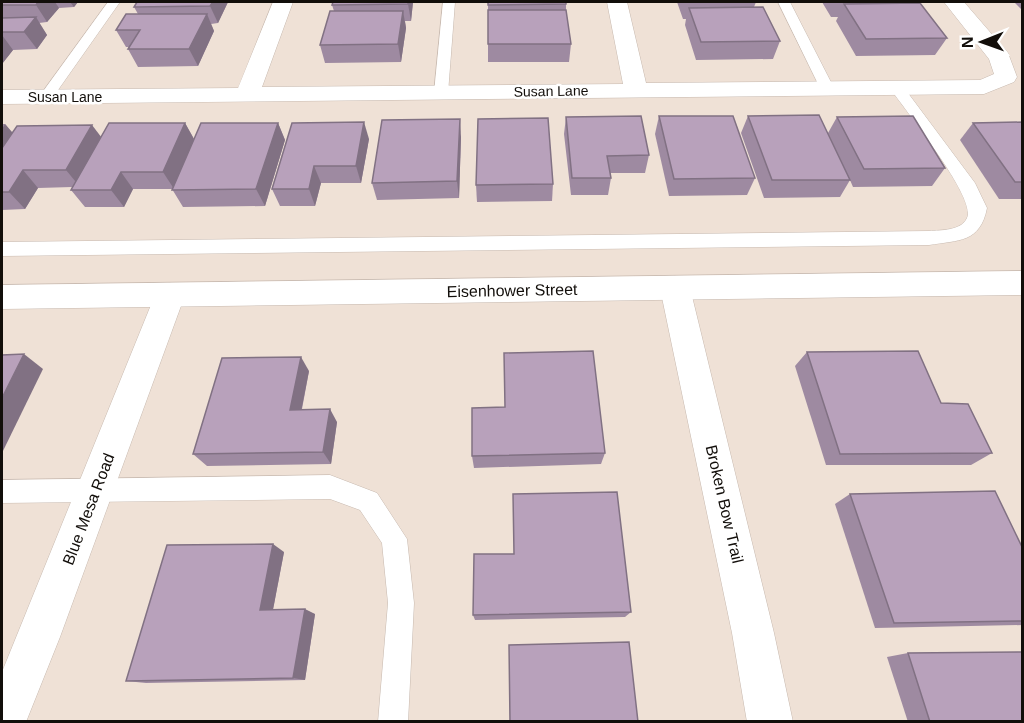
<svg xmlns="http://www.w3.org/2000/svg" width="1024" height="723" font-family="Arial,sans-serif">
<rect width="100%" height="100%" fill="#efe1d6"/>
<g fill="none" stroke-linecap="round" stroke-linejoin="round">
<g stroke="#c7b9af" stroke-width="1">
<g id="service">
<path d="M108,2H120L51,100H41L39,97Z"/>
<path d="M443,2H455L448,93L441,97L434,93Z"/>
<path d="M778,2H790L834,88L832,91H822L820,88Z"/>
<path d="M897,84L902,85L975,183L987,208C980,243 959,240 929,245L2,256V242L929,231C941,230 961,231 967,218C977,198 904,109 890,88Z"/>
<path d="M330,475L377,493L407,539L414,603L408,722H378L388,603L382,543L360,510L330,499L2,503V480Z"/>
</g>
</g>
<g stroke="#c7b9af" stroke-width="1">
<g id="minor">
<path d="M273,2H293L262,87L623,84L607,2H627L646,83L980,80L994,74L989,59L944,2H964L1008,53L1017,77L1014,82L984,94L2,104V90L238,88Z"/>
<path d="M675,276L686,280L690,288L774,633L793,722H747L732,633L660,288L664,280Z"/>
<path d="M170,283L181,286L185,295L60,637L26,722H2V672L155,295L159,286Z"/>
</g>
</g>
<g stroke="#c7b9af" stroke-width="1">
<path id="tertiary" d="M1022,271V295L2,309V285Z"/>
</g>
<use href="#service" fill="#fff" fill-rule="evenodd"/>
<use href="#minor" fill="#fff" fill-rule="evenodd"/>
<use href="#tertiary" fill="#fff" fill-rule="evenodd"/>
</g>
<g fill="#9e8aa1">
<path d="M2,2H78L74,7L59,8L47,22L39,23L47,35L37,49L13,50L2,64Z"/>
<path d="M228,2L218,23L211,24L214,31L198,66L138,67L128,49L129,47H126L116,30L138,14L134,7Z"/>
<path d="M413,2L411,21H405L406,28L401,62L325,63L320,45L334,11L332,5Z"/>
<path d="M488,2L566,4V10L571,44L569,62H488Z"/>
<path d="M677,2H756L754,7L780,41L773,59L696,60L685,25L686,19H683Z"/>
<path d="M822,2H915L914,3L947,38L935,55L856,56L836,21L838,17H831Z"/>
<path d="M1014,2H1023V11Z"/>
<path d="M659,116L755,178L747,195L669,196L655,134Z"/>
<path d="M748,116L828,133L837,117L945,168L932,186L853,187L850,180L840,197L764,198L741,133Z"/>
<path d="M566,117L649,155L645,173H610L611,178L608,195H571L564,134Z"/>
<path d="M1023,122V199H999L960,140L973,123Z"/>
<path d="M185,123L194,139L278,123L285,140L265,206L183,207L172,189H133L124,207H85L71,190L72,187L38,188L25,209L2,210V124H5L12,132L101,137Z"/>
<path d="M292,123L369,139L361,183H321L315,206H280L272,189Z"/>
<path d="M461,137L459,198L377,200L372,183Z"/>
<path d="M553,184L552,201L477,202L476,185Z"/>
<path d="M807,352L941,403L992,453L971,465H826L795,366Z"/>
<path d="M309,371L302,409L337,422L331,464L207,466L193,454Z"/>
<path d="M505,407L605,453L601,464L474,468L472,456Z"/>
<path d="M850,494L1023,549V625L875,628L835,504Z"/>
<path d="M284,552L273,609L315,614L305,680L146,683L126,681Z"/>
<path d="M631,612L625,617L475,620L473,615Z"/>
<path d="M908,653L1023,722H908L887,657Z"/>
</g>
<g fill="#817183">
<path d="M38,2H55L59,8L47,22L36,5Z"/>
<path d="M70,2H78L74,7Z"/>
<path d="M213,2H228L218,23L210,6Z"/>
<path d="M408,2H413L411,21L408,4Z"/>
<path d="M403,11L406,28L401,62L398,44Z"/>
<path d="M207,14L214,31L198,66L189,49Z"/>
<path d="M36,17L47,35L37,49L24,32Z"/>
<path d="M2,35L13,50L2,64Z"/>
<path d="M460,119L461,137L459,198L457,181Z"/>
<path d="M364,122L369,139L361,183L356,166Z"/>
<path d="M185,123L195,141L174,189L163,172Z"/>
<path d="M278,123L285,140L265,206L256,189Z"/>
<path d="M5,124L20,142L2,169V129Z"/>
<path d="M92,125L105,142L80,187L66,170Z"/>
<path d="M314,166L321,183L315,206L309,189Z"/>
<path d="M23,170L38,188L25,209L9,192Z"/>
<path d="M121,172L133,189L124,207L111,190Z"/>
<path d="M24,354L43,369L2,453V398Z"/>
<path d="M301,357L309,371L299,422L290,410Z"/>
<path d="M330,409L337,422L331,464L323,452Z"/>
<path d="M273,544L284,552L272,615L260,610Z"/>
<path d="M305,609L315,614L305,680L293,678Z"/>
</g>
<g fill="#b8a1bb" stroke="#817183" stroke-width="1.5">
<path d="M2,2H38L36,5H2Z"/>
<path d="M137,2H213L210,6L134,7Z"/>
<path d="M333,2H408V4L332,5Z"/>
<path d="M488,2H566V4L488,5Z"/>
<path d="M920,3L947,38L866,39L844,4Z"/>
<path d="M763,7L780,41L701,42L689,8Z"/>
<path d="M488,10H566L571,44H488Z"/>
<path d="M330,11H403L398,44L320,45Z"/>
<path d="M126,14H207L189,49H128L140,30H116Z"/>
<path d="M36,17L24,32H2V18Z"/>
<path d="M819,115L850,180H772L748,116Z"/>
<path d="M641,116L649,155L607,156L611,178H572L566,117Z"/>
<path d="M659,116H733L755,178L674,179Z"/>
<path d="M913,116L945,168L864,169L837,117Z"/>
<path d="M548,118L553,184L476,185L478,119Z"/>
<path d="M460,119L457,181L372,183L382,120Z"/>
<path d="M364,122L356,166H314L309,189H272L292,123Z"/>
<path d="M1023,122V182H1015L973,123Z"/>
<path d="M109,123H185L163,172H121L111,190H71Z"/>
<path d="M201,123H278L256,189L172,190Z"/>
<path d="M92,125L66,170H23L9,192H2V148L17,126Z"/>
<path d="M593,351L605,453L472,456V408L505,407L504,353Z"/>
<path d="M918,351L941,403L968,404L992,453L840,454L807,352Z"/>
<path d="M24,354L2,398V355Z"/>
<path d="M301,357L290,410L330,409L323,452L193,454L222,358Z"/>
<path d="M995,491L1023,549V621L894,623L850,494Z"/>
<path d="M617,492L631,612L473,615L474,554H514L513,494Z"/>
<path d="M273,544L260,610L305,609L293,678L126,681L167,545Z"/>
<path d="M629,642L638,722H510L509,645Z"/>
<path d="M1023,652V722H930L908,653Z"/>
</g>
<g text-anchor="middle" stroke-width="5" stroke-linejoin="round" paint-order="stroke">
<g font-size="14" fill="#120e0a" stroke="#fff">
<text transform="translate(551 91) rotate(-1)" y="5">Susan Lane</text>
<text x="65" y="102">Susan Lane</text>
</g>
<g font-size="16" fill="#120e0a" stroke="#fff">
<text transform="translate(512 290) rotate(-1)" y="6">Eisenhower Street</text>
<text transform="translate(725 504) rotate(77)" y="6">Broken Bow Trail</text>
<text transform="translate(88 509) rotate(-69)" y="6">Blue Mesa Road</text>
</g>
</g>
<rect width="1024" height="723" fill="none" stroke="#120e0a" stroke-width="6"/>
<g transform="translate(982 42) rotate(269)" stroke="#ffffff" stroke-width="4.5" paint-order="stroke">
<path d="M0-4.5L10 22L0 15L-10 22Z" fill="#120e0a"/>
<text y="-9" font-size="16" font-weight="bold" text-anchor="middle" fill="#120e0a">N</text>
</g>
</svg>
